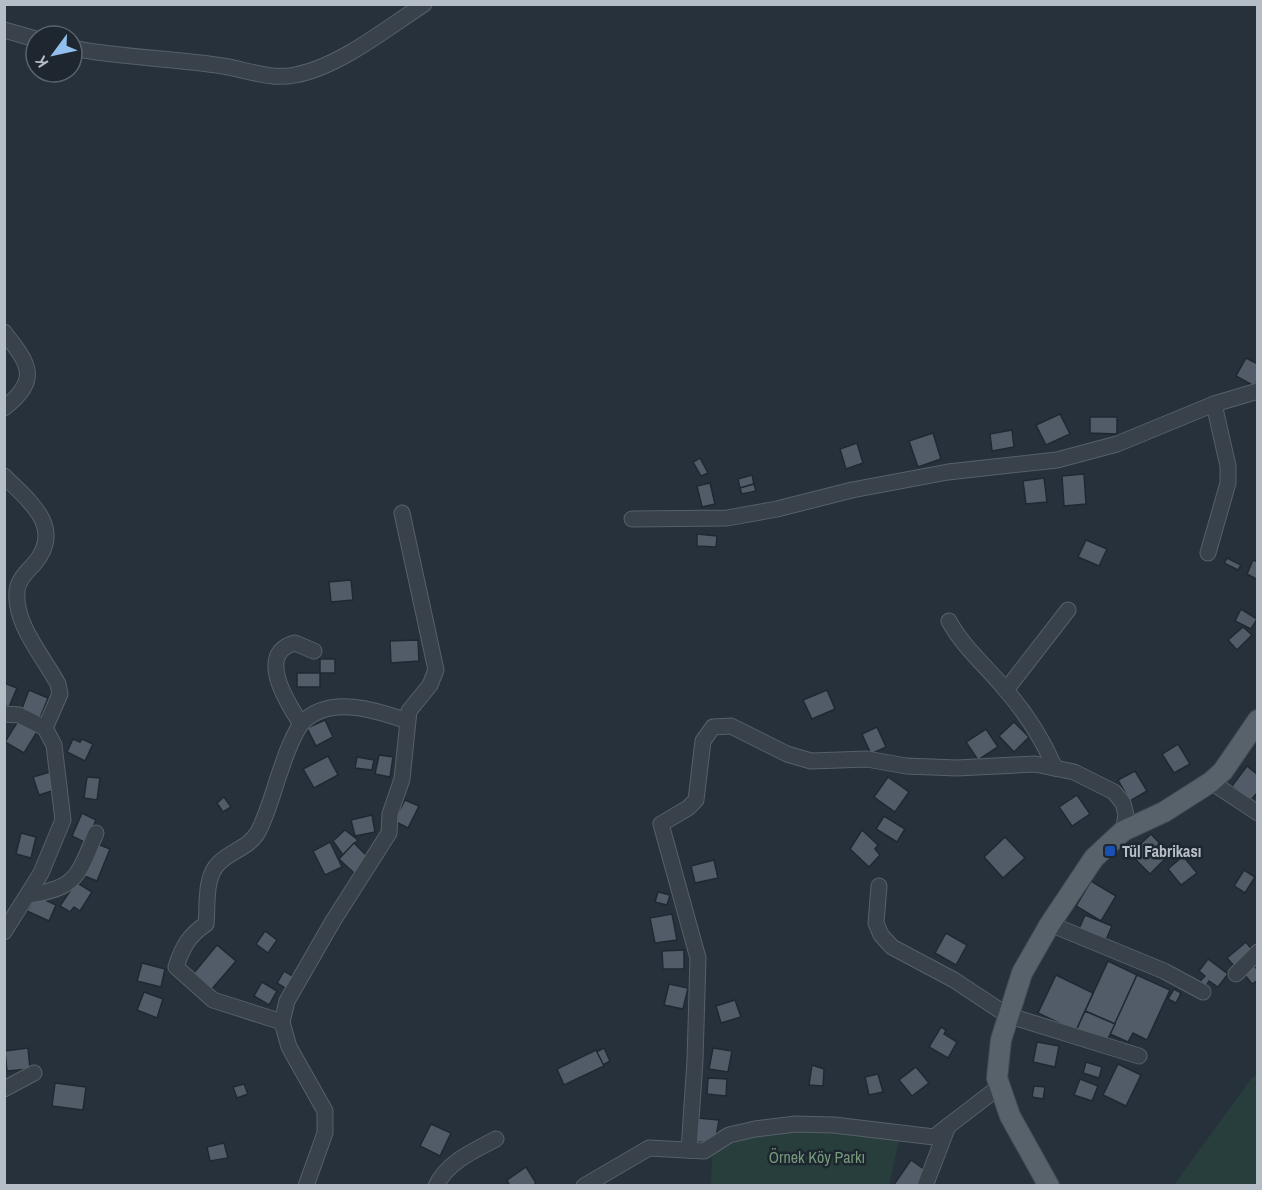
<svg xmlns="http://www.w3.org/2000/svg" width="1262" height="1190" font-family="'Archivo Narrow',sans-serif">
<rect width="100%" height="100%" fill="#26313b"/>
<g fill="#283e3d">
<path d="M1257,1074V1185H1174L1251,1079Z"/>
<path d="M810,1128L899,1140L889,1185L711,1186L712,1156L731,1137Z"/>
</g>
<g fill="#515c68" stroke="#202932" stroke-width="1.5">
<path d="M1246,358L1258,364V380L1254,386L1236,376Z"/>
<path d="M1060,414L1070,434L1046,445L1036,425Z"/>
<path d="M1090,417H1117V434L1090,433Z"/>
<path d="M1012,430L1014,447L992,451L990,434Z"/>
<path d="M933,433L941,459L918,467L909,441Z"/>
<path d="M857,443L863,463L846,469L840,449Z"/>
<path d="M700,458L708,473L701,476L693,462Z"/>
<path d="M1084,474L1086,504L1064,506L1062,476Z"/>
<path d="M752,475L754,484L740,488L738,479Z"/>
<path d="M1044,478L1047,502L1026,504L1023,481Z"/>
<path d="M710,483L715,504L702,507L697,486Z"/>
<path d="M754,484L756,491L742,494L740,488Z"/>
<path d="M697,534L717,536L716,547L697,546Z"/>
<path d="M1086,540L1107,549L1099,566L1078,557Z"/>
<path d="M1227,558L1241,565L1238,570L1224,563Z"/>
<path d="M1253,560L1258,562V580L1247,574Z"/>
<path d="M351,580L353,600L331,602L329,582Z"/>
<path d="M1241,609L1257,619L1251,629L1235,621Z"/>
<path d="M1243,627L1252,635L1237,650L1228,640Z"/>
<path d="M418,640L419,661L391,663L390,641Z"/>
<rect x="320" y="659" width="15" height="14"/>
<rect x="297" y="673" width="23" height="14"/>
<path d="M4,683L17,688L9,707L4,705Z"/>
<path d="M29,690L48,698L40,718L21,711Z"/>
<path d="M827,690L835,709L812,719L803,700Z"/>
<path d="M325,720L333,737L316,746L307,728Z"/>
<path d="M18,721L37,732L24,753L5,742Z"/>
<path d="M1014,722L1029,737L1014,752L999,736Z"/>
<path d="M877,727L886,747L871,754L862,734Z"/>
<path d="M986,729L998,747L978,760L966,742Z"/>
<path d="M73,739L80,742L82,739L93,744L85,761L67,752Z"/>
<path d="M1178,744L1190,764L1174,773L1162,754Z"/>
<path d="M379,755L393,757L390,777L375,774Z"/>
<path d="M328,756L338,775L314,788L303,769Z"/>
<path d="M357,757L374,760L372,770L355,768Z"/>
<path d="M1247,766L1258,775V792L1250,801L1232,786Z"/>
<path d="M1135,771L1147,791L1130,801L1118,780Z"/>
<path d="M50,772L55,790L39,795L33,777Z"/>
<path d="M87,777L100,778L97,800L84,798Z"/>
<path d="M888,777L909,792L895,812L874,797Z"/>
<path d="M1077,795L1090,814L1072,826L1059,807Z"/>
<path d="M224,797L231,807L223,812L217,803Z"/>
<path d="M405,800L419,806L408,828L394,821Z"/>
<path d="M82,813L96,820L86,843L72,836Z"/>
<path d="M372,815L375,832L355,836L351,820Z"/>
<path d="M884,816L905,829L897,842L876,829Z"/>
<path d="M345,830L358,840L343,855L333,841Z"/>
<path d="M862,830L878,845L875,849L880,855L869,867L850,849Z"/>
<path d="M21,833L36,837L31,858L16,854Z"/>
<path d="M1151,834L1170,854L1150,874L1130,854Z"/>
<path d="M1005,837L1025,858L1003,878L984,857Z"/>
<path d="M330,842L342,867L325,875L313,851Z"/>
<path d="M95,843L110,849L97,881L82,875Z"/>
<path d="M354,843L370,859L355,874L339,859Z"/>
<path d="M1183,856L1197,873L1181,885L1168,869Z"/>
<path d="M714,860L718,878L695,883L691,866Z"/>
<path d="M1244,870L1255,877L1245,893L1234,886Z"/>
<path d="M1091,881L1116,896L1101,921L1076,906Z"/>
<path d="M76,882L92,892L80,911L74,907L70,912L60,906Z"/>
<path d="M658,892L670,895L667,905L655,902Z"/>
<path d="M39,897L56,905L49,921L27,911L33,899Z"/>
<path d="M672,914L677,940L655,943L650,918Z"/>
<path d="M1085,915L1112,926L1105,942L1078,931Z"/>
<path d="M265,931L277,940L268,953L256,944Z"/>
<path d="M946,933L967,945L956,965L935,953Z"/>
<path d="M1246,942L1253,951L1235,967L1227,958Z"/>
<path d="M217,945L236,961L211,990L193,974Z"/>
<path d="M684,950V969H663L662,951Z"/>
<path d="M1208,959L1228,974L1218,987L1209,981L1206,986L1200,981L1205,976L1199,971Z"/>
<path d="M1108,961L1137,975L1115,1024L1085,1011Z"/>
<path d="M142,963L165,969L161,987L137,981Z"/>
<path d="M1254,966L1258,970V980L1252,984L1244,974Z"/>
<path d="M284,971L296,978L288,990L277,983Z"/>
<path d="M1056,975L1093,993L1076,1031L1038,1013Z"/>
<path d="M1137,975L1170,990L1147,1040L1133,1033L1128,1042L1110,1034Z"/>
<path d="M262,982L277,991L269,1005L254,996Z"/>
<path d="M669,984L688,988L683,1009L664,1005Z"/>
<path d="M1174,989L1181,993L1176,1003L1168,999Z"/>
<path d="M144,992L163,999L157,1018L137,1010Z"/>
<path d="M735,1000L741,1017L721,1023L716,1006Z"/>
<path d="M1085,1011L1115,1024L1105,1045L1076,1031Z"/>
<path d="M941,1027L946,1030L944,1034L957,1042L948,1058L929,1047Z"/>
<path d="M1037,1042L1059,1046L1055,1067L1033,1062Z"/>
<path d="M28,1048L30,1069L7,1071L5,1051Z"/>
<path d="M604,1048L610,1061L603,1065L596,1052Z"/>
<path d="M713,1048L732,1051L728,1072L709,1069Z"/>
<path d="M596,1050L604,1066L564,1085L557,1069Z"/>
<path d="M1086,1062L1102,1067L1099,1078L1083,1073Z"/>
<path d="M1118,1064L1141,1075L1126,1106L1103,1095Z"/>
<path d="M812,1065L824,1069L823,1086L809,1085Z"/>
<path d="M916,1067L929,1083L912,1096L899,1080Z"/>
<path d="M878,1074L883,1092L869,1095L865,1077Z"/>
<path d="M708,1078L727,1079L726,1096L707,1094Z"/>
<path d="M1080,1079L1098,1086L1092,1101L1074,1095Z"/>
<path d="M55,1083L86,1087L83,1110L52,1106Z"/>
<path d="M244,1084L248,1094L237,1098L233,1087Z"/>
<path d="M1034,1086L1045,1087L1043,1099L1032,1097Z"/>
<path d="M697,1118L719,1120L715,1143L695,1142Z"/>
<path d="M431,1124L451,1133L440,1156L420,1146Z"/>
<path d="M224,1143L228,1158L210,1161L207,1147Z"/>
<path d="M911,1160L928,1172L918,1186H893Z"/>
<path d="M526,1167L536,1183L532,1186H510L507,1180Z"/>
</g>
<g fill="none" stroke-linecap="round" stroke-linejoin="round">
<g stroke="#576069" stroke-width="17">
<g id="minor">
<path d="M4,30L36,39"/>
<path d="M72,48C122,58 173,58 223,66C247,70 271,80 295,75C339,67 387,28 424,4"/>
<path d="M4,332C29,364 41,379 4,408"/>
<path d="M4,476C30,502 65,528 34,564C26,573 18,580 17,591C14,624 43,656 58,684L60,694L45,728"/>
<path d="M632,519L727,518L777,509L852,490L948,472L1057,460L1117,444L1214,404L1258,391"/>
<path d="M1208,553L1228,483V466L1214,404"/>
<path d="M949,621C963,647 986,666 1005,689C1025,712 1043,740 1055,768"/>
<path d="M1006,690L1068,610"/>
<path d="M4,714L19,715L45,728L54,745L63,820L41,873L4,932"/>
<path d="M301,724C288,704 255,653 295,643L314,651"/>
<path d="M1211,782L1258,813"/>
<path d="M879,886L876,923L881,935L892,947L954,980L1007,1015L1139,1056"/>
<path d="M28,895C77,889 78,875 96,833"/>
<path d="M1050,924L1164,971L1203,992"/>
<path d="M1236,974L1258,952"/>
<path d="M282,1022L213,1000L176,967C182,948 189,935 206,924C208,906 204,877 219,863C230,851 249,848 258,832C268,813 273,792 280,772C285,757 293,733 303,722C330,695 376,710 407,721"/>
<path d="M4,1089L34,1073"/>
<path d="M689,1150L695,1060L698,958L661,824L688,808L696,800L703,741L713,727L731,726L787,754L811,761L867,759L906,766L957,768L1035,764L1074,772L1114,792L1123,803L1126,815L1123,831"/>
<path d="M306,1186L325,1133V1111L289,1047L282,1022L287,1001L333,921L389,833L390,814L402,779L409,711L430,685L436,670L402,513"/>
<path d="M436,1186C447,1162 475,1150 496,1139"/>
<path d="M584,1186L649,1148L704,1151L729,1135L755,1129L796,1124L834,1125L934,1137L999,1087"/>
<path d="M925,1186L948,1126"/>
</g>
</g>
<g stroke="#454e57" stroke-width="22">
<path id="major" d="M1049,1186L1010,1116L997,1078L1001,1040L1022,973L1050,924L1094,858L1123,831L1164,812L1211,782L1223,771L1258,720"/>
</g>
<use href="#minor" stroke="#39424b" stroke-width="15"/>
<use href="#major" stroke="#57626b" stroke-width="20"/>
</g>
<rect fill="#1a4fb4" stroke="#1e2730" stroke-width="2" x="1104" y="845" width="12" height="12" rx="3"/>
<g text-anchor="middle" stroke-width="5" stroke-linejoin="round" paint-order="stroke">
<g font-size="16" font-weight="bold" fill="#b5bdc7" stroke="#1e2730" text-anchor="start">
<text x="1122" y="857">Tül Fabrikası</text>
</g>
<g font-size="16" fill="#759a7a" stroke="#1e2730">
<text x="817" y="1163">Örnek Köy Parkı</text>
</g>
</g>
<rect width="1262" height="1190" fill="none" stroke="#b5bdc7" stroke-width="12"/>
<g transform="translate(54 54) rotate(237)"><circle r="28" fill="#1e2730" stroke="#5a636c" stroke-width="1.5"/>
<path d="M0-4.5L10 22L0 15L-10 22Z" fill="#92bfee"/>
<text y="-9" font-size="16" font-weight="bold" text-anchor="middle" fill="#b5bdc7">K</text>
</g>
</svg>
